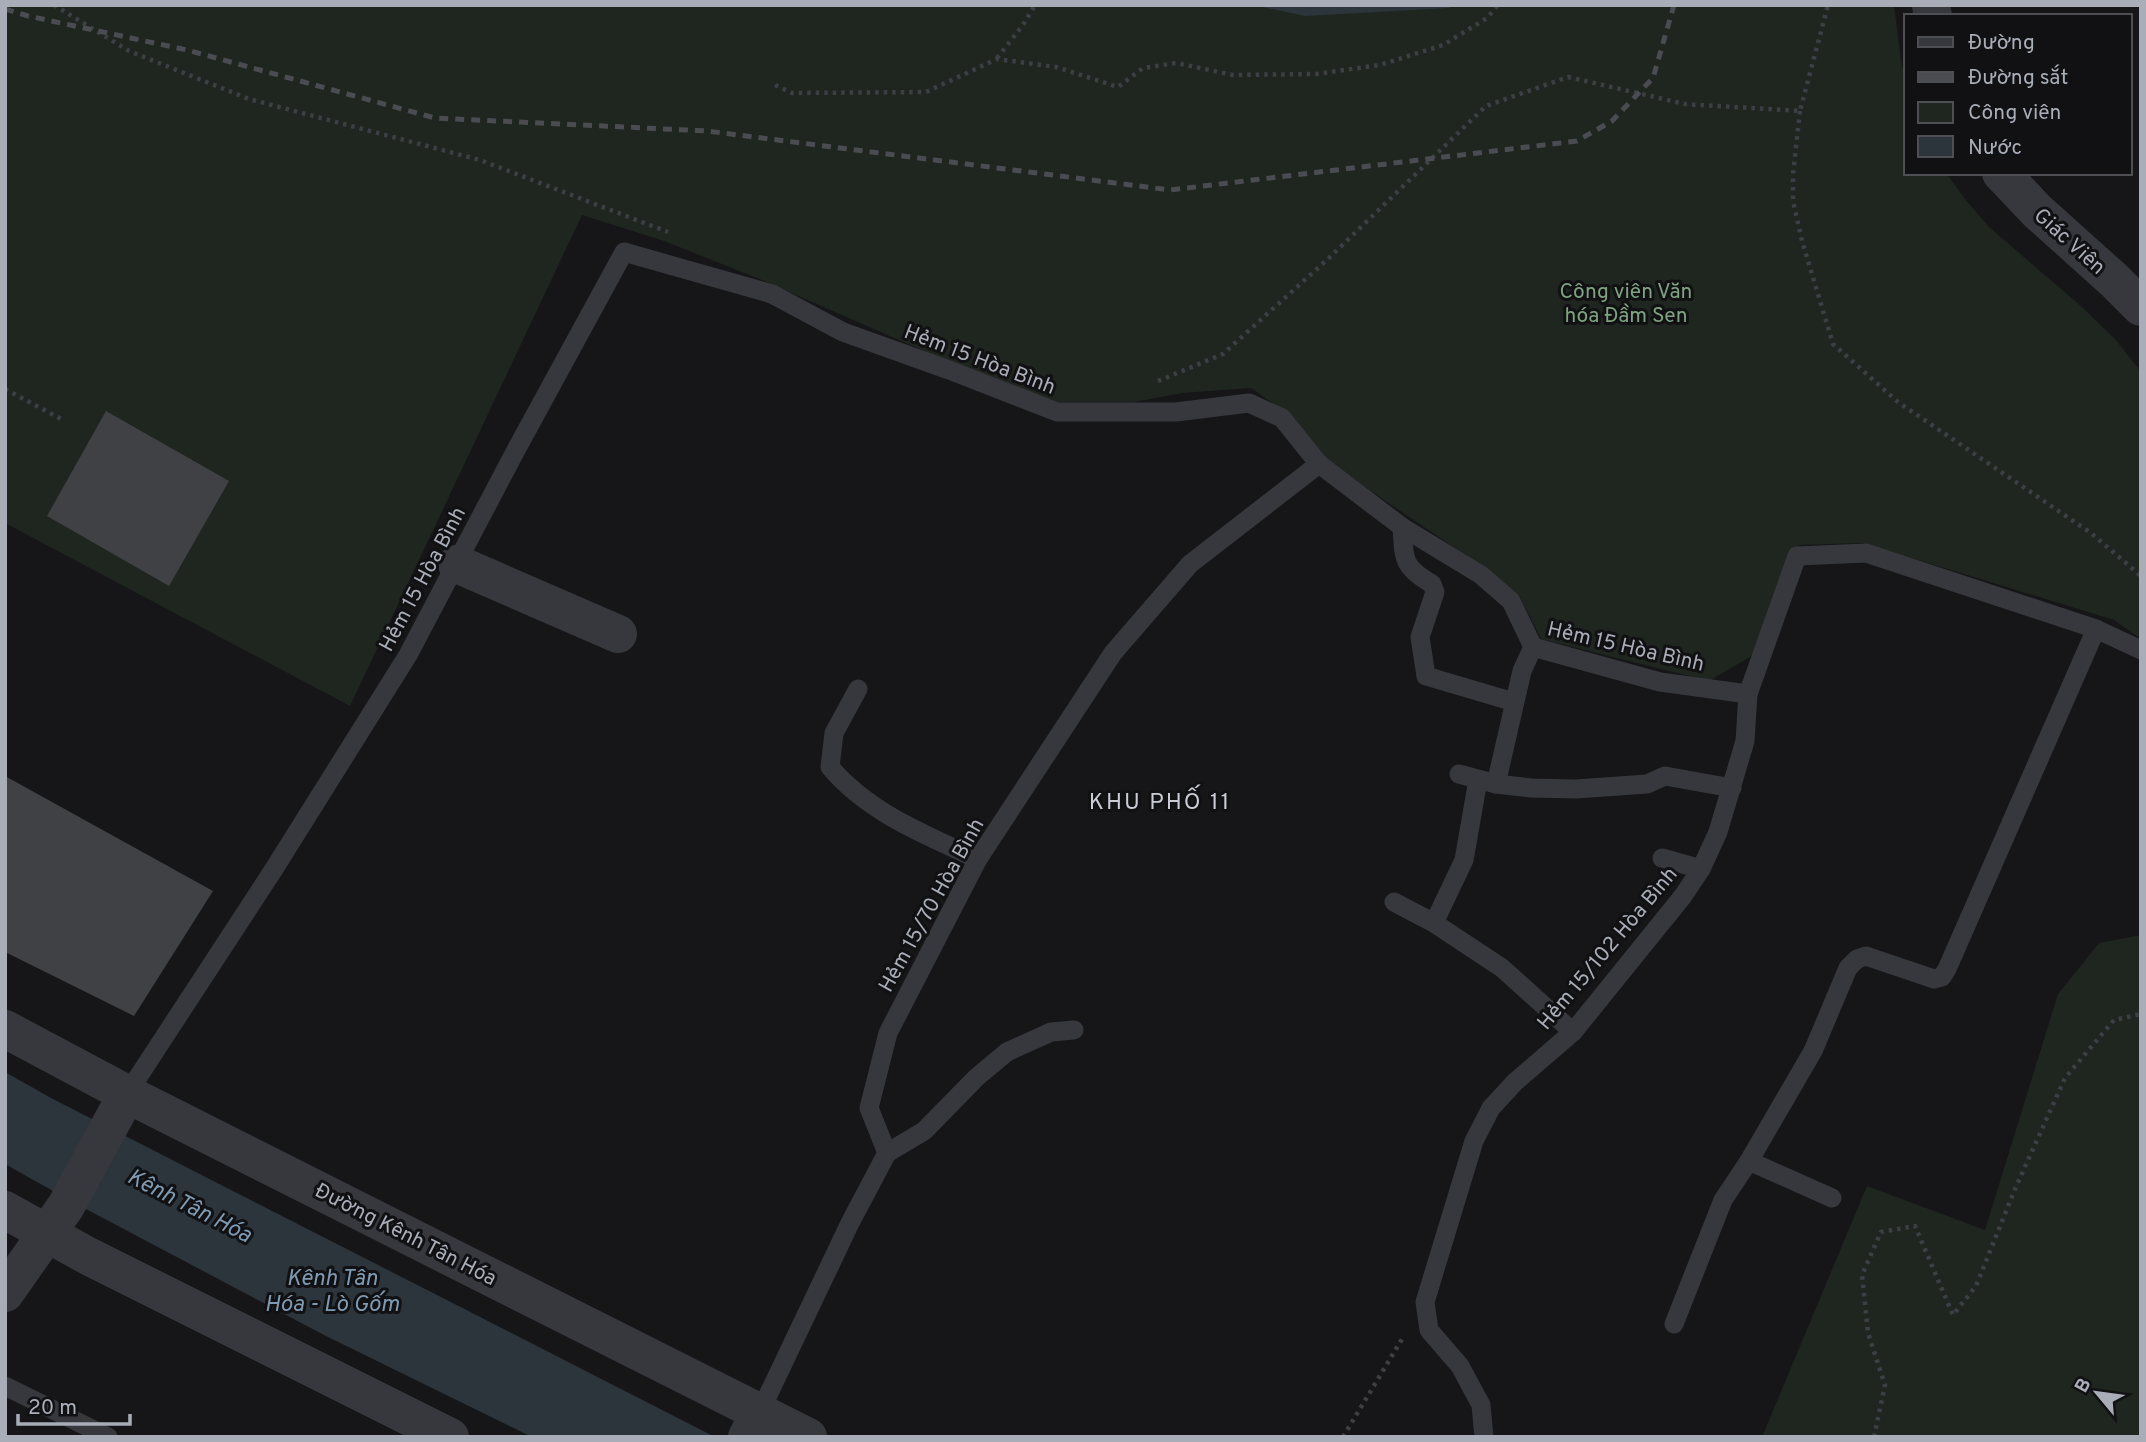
<svg xmlns="http://www.w3.org/2000/svg" width="2146" height="1442" font-family="Overpass,sans-serif">
<rect width="100%" height="100%" fill="#161618"/>
<g fill="#1e261f">
<path d="M5,5H1894L1901,61L1906,83V173H1946L1965,199L1989,227L2082,307L2115,339L2141,372V639L2114,620L1863,543L1799,545L1791,555L1755,654L1709,681L1541,639L1520,597L1486,569L1325,460L1284,411L1251,388L1182,393L1134,402H1057L972,372L762,280L664,241L582,215L350,706L5,523Z"/>
<path d="M2141,935V1437H1762L1867,1186L1985,1230L2058,994L2099,943Z"/>
</g>
<g fill="#2c353c">
<path d="M1253,5H1452L1449,8L1305,16Z"/>
<path d="M5,1072L51,1098L715,1437H532L324,1335L69,1200L5,1164Z"/>
</g>
<g fill="#404145">
<path d="M106,411L229,481L169,586L47,516Z"/>
<path d="M5,776L213,891L134,1016L5,952Z"/>
</g>
<g fill="none" stroke-linecap="round" stroke-linejoin="round">
<g stroke="#3d3f44" stroke-width="4.5" stroke-dasharray="3.5 5" stroke-linecap="butt">
<path d="M54,5L129,51L249,99L480,160L668,232"/>
<path d="M997,58L1023,25L1035,5"/>
<path d="M775,85L792,93L926,92L997,59L1056,67L1118,87L1143,68L1176,63L1233,75L1316,74L1380,65L1443,45L1487,18L1498,5"/>
<path d="M1800,111L1793,174V201L1802,241L1833,344L1898,402L2091,533L2141,576"/>
<path d="M1158,381L1223,354L1330,257L1486,106L1568,77L1685,104L1800,111L1828,5"/>
<path d="M5,389L65,421"/>
<path d="M1343,1437L1402,1339"/>
<path d="M1874,1437L1885,1385L1868,1333L1862,1275L1881,1232L1915,1226L1953,1315L1976,1286L2015,1189L2065,1078L2114,1020L2141,1014"/>
</g>
<g stroke="#37383d" stroke-width="19">
<path d="M1402,527C1404,559 1402,567 1432,584L1435,592L1420,637L1426,676L1514,702"/>
<path d="M858,689L834,733L830,767C868,812 925,835 978,859"/>
<path d="M1459,774L1496,784L1531,788L1576,789L1647,784L1665,776L1732,788"/>
<path d="M1496,784L1522,671L1533,647"/>
<path d="M1662,858L1701,869"/>
<path d="M1394,902L1434,923L1502,968L1573,1032"/>
<path d="M1434,923L1464,860L1478,780"/>
<path d="M127,1094L274,869L408,655L516,450L624,252L772,294L843,332L949,370L1057,412H1176L1249,403L1282,418L1319,464L1402,527L1481,575L1511,601L1533,647L1660,682L1748,694L1797,556L1866,553L2096,629L2141,650"/>
<path d="M887,1153L924,1131L977,1077L1007,1052L1051,1032L1074,1030"/>
<path d="M1749,1161L1832,1198"/>
<path d="M1674,1324L1723,1200L1749,1161L1813,1051L1848,968L1857,959L1866,956L1934,979L1942,977L1947,969L2096,629"/>
<path d="M5,1386L108,1437"/>
<path d="M760,1412L850,1223L887,1153L869,1108L888,1033L978,859L1113,653L1190,564L1319,464"/>
<path d="M1484,1437L1481,1405L1460,1366L1429,1330L1425,1302L1474,1141L1491,1108L1515,1082L1573,1032L1683,896L1701,869L1718,832L1745,741L1748,694"/>
</g>
<g stroke="#37383d" stroke-width="38">
<path d="M457,564L618,634"/>
<path d="M5,1293L66,1206L127,1094"/>
<path d="M747,1437L760,1412"/>
</g>
<g stroke="#37383d" stroke-width="38">
<path d="M1931,5L1933,16"/>
<path d="M2001,173L2037,211L2115,281L2141,307"/>
<path d="M5,1029L127,1094L808,1437"/>
<path d="M5,1210L88,1256L450,1437"/>
</g>
<path stroke="#4a4c52" stroke-width="5" stroke-dasharray="9 7" stroke-linecap="butt" d="M5,9L28,16L187,50L435,118L707,131L1170,190L1577,141L1612,121L1653,78L1674,5"/>
</g>
<g text-anchor="middle" stroke-width="6" stroke-linejoin="round" paint-order="stroke">
<g font-size="21" fill="#a8adb8" stroke="#111113">
<text transform="translate(2070 241) rotate(42)" y="7">Giác Viên</text>
<text transform="translate(980 359) rotate(21)" y="7">Hẻm 15 Hòa Bình</text>
<text transform="translate(422 579) rotate(-62)" y="7">Hẻm 15 Hòa Bình</text>
<text transform="translate(1626 646) rotate(13)" y="7">Hẻm 15 Hòa Bình</text>
<text transform="translate(931 905) rotate(-61)" y="7">Hẻm 15/70 Hòa Bình</text>
<text transform="translate(1607 948) rotate(-50)" y="7">Hẻm 15/102 Hòa Bình</text>
<text transform="translate(406 1234) rotate(27)" y="7">Đường Kênh Tân Hóa</text>
</g>
<g font-size="21" fill="#7fa381" stroke="#111113">
<text x="1626" y="298">Công viên Văn<tspan x="1626" dy="24">hóa Đầm Sen</tspan></text>
</g>
<g font-size="23" letter-spacing="2" fill="#c9ccd4" stroke="#111113">
<text x="1160" y="809">KHU PHỐ 11</text>
</g>
<g font-size="23" font-style="italic" fill="#7f9bb3" stroke="#111113">
<text transform="translate(190 1205) rotate(27)" y="8">Kênh Tân Hóa</text>
<text x="332" y="1285">Kênh Tân<tspan x="332" dy="26">Hóa - Lò Gốm</tspan></text>
</g>
</g>
<rect width="2146" height="1442" fill="none" stroke="#a8adb8" stroke-width="14"/>
<rect x="1904" y="14" width="228" height="161" fill="#111113" stroke="#4d4f55" stroke-width="2"/>
<rect x="1918" y="37" width="35" height="10" fill="#37383d" stroke="#4d4f55" stroke-width="2"/>
<text x="1968" y="49" font-size="21" fill="#a8adb8">Đường</text>
<rect x="1918" y="72" width="35" height="10" fill="#4a4c52" stroke="#4d4f55" stroke-width="2"/>
<text x="1968" y="84" font-size="21" fill="#a8adb8">Đường sắt</text>
<rect x="1918" y="102" width="35" height="21" fill="#1e261f" stroke="#4d4f55" stroke-width="2"/>
<text x="1968" y="119" font-size="21" fill="#a8adb8">Công viên</text>
<rect x="1918" y="136" width="35" height="21" fill="#2c353c" stroke="#4d4f55" stroke-width="2"/>
<text x="1968" y="154" font-size="21" fill="#a8adb8">Nước</text>
<g transform="translate(2097 1393) rotate(299)" stroke="#111113" stroke-width="5" paint-order="stroke">
<path d="M0-5L12 26L0 18L-12 26Z" fill="#a8adb8"/>
<text y="-10" font-size="19" font-weight="bold" text-anchor="middle" fill="#a8adb8">B</text>
</g>
<path d="M18 1414v10h112v-10" fill="none" stroke="#a8adb8" stroke-width="3.5"/>
<text x="28" y="1414" font-size="21" fill="#a8adb8" stroke="#111113" stroke-width="5" paint-order="stroke">20 m</text>
</svg>
